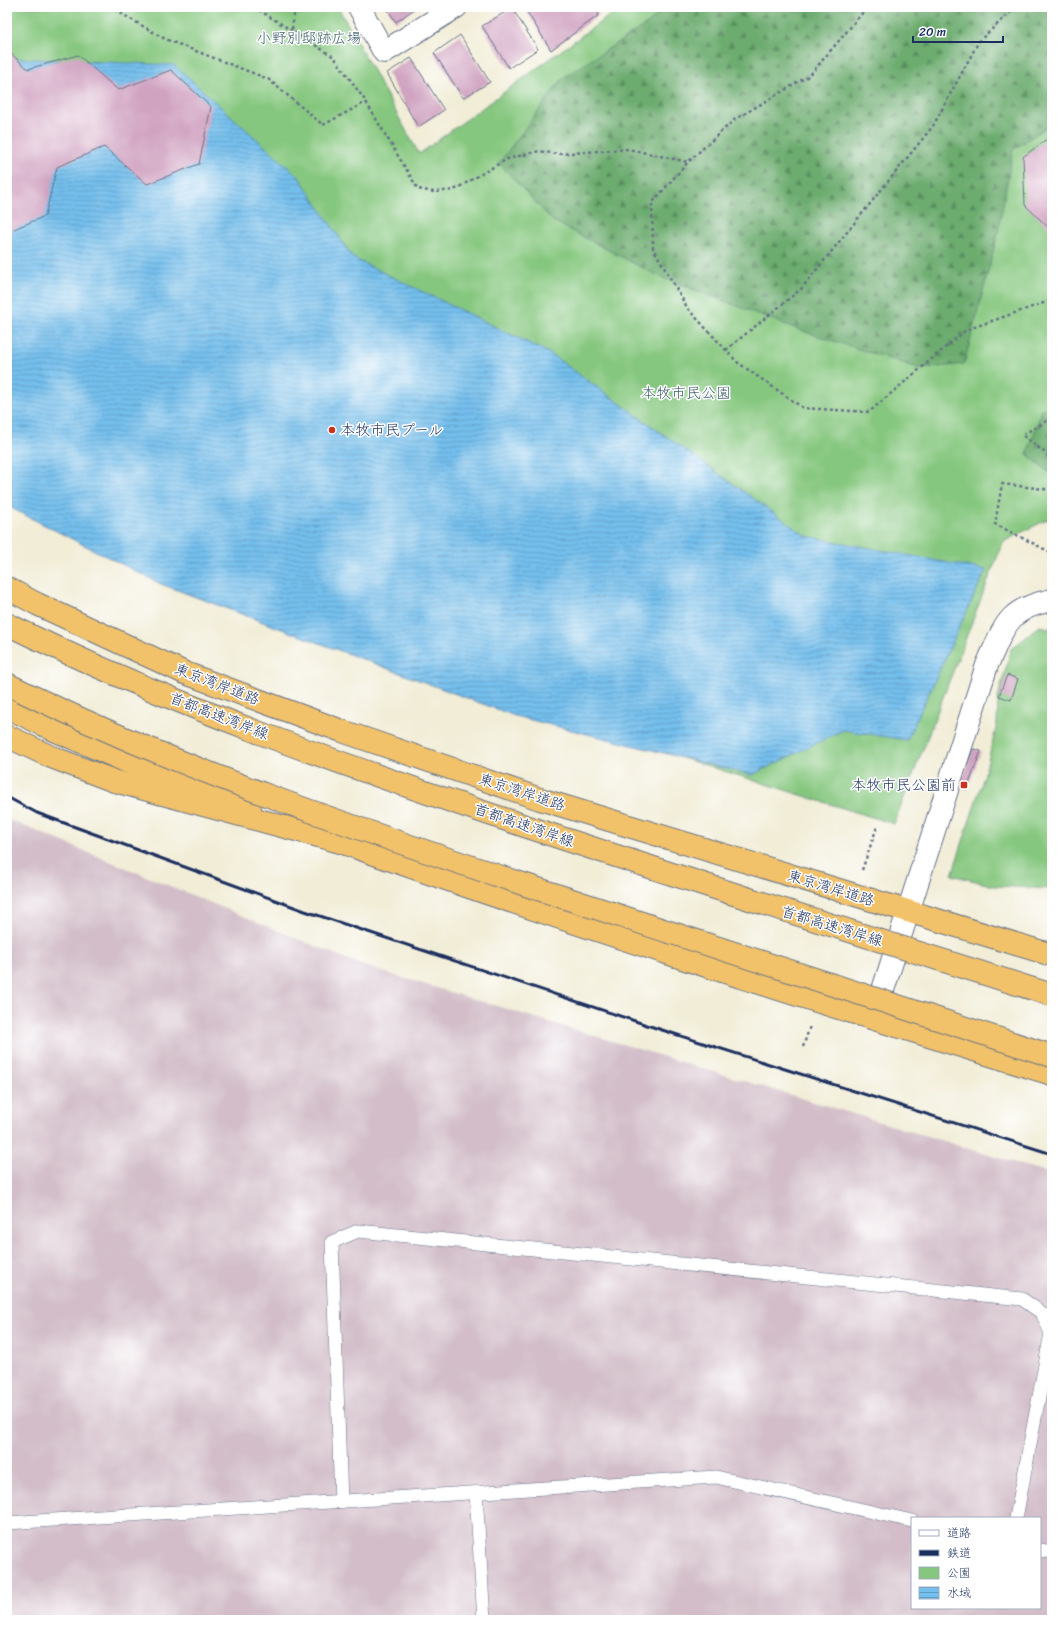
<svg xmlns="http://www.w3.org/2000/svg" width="1059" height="1627" font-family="Sriracha,'Klee One',sans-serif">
<defs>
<pattern id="forest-firs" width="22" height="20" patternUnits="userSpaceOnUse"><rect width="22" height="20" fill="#6cac6e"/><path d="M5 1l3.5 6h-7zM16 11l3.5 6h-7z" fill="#588c5e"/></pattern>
<pattern id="water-rules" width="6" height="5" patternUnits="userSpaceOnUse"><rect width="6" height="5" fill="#74bfed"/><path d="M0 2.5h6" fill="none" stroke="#5e9cc3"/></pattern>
</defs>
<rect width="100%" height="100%" fill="#fff"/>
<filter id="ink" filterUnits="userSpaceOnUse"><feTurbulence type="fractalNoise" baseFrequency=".025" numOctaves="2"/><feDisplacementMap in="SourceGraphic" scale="8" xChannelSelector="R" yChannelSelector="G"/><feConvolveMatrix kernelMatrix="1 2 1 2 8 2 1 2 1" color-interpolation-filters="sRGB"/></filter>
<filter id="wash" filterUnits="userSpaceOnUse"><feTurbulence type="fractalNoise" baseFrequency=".012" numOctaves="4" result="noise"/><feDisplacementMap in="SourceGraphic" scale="16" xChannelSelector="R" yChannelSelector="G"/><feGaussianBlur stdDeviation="0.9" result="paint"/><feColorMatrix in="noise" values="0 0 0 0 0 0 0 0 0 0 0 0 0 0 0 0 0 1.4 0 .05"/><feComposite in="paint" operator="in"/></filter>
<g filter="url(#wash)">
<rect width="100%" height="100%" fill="#f1edd7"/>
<path fill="#d2bdc8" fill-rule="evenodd" d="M7,819L364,966L1052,1174V1620H7ZM912,1518H1040V1608H912Z"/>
<g fill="#86c77f" stroke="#507b6e">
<path d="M7,7H338L419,154L621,7H1052V517L1003,542L894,824L499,701L7,492Z"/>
<path d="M1040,626L1052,629V889L994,886L952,875L985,773L997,724L998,697L1011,649Z"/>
</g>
<g fill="url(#forest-firs)" stroke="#446e66">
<path d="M668,7H1052V123L1013,150L997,237L964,364L921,369L800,330L656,275L553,221L499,163L563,78L647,24Z"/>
<path d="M1052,403V475L1027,454L1042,410Z"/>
</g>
<path fill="url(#water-rules)" stroke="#4877a6" d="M7,58L174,65L299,177L353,258L549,353L806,536L986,570L907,740L843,730L752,775L515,716L161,584L7,506Z"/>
<g id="blocks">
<g fill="#d0a3c1">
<path d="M386,7H417L396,22Z"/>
<path d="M533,7H594L599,15L551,50L527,12Z"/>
<path d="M512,8L538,49L509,68L482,26Z"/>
<path d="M460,35L490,82L463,98L434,53Z"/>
<path d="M7,50L28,69L78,55L118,90L171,70L211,107L199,164L147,184L104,147L57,167L45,216L7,232Z"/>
<path d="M411,58L444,110L418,127L387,73Z"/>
<path d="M1052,135V231L1025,205L1023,157Z"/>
<path d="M1007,675L1018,679L1011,700L999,696Z"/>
<path d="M973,749L981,751L967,789L960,786Z"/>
</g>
</g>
</g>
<g filter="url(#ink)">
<use href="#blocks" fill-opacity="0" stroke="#667288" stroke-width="1"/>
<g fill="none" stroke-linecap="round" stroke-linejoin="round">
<g stroke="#667288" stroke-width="14">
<g id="service">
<path d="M476,1493L484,1620"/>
<path d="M341,1502L332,1242L358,1231L1022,1299L1042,1313L1051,1333L1016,1518"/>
<path d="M7,1523L716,1477L912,1521"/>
<path d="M1040,1550L1052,1552"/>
</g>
</g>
<g stroke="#667288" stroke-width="24">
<path id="minor" d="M359,7L384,52L456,7"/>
</g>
<g stroke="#667288" stroke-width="24">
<path id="tertiary" d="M874,1018L987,665C1005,626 1006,609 1052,600"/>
</g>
<g stroke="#667288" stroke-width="24">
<g id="trunk">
<path d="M7,588L37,604L185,673L342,731L540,799L1052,955"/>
<path d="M7,707L54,730L160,776L250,809"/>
<path d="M321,835C562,922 807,999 1052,1074"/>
</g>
</g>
<g stroke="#667288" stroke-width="24">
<path id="motorway" d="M7,736L49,756L114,781L340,842"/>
</g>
<g stroke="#667288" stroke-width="2.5" stroke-dasharray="3 3" stroke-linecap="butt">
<path d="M110,7L165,39L268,79L323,125L366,102"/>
<path d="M254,7L334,57L364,99L418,189L434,192L454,190L507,159L539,151L557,154L628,149L688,162"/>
<path d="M865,7L864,11L810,75L734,120L688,162L652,203L653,248L688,309L737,362L803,408L869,412L966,330L1052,300"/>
<path d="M292,29L295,7"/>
<path d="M726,350L801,289L933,126L979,41L1016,7"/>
<path d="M1052,418L1022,435L1052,458"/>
<path d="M1052,490L1002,484L995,524L1052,553"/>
<path d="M862,870L877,827"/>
<path d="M803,1047L810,1026"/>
</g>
<use href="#service" stroke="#fff" stroke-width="13"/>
<use href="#minor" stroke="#fff" stroke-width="22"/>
<use href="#tertiary" stroke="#fff" stroke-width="22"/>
<use href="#trunk" stroke="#f2c26a" stroke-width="22"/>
<use href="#motorway" stroke="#f2c26a" stroke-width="22"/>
<path stroke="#1b2f5e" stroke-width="3" d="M7,797L37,813L305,911L659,1029L1052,1154"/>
<g stroke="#667288" stroke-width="24" stroke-linecap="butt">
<g id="motorway-bridge">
<path d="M7,624C168,704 340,764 510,821C690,881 871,938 1052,995"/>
<path d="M7,684C176,768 354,828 532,887C705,944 878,1000 1052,1056"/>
</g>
</g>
<use href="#motorway-bridge" stroke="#f2c26a" stroke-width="22"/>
</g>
</g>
<g fill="#c8321e" stroke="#fff" stroke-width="1.5">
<circle cx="332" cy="430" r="4"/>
<rect x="960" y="781" width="8" height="8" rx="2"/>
</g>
<g text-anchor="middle" stroke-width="3" stroke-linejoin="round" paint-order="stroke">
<g font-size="15" fill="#3b5d68" stroke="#fff">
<text x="309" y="43">小野別邸跡広場</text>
<text x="686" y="398">本牧市民公園</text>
</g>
<g font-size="15" fill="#1b2f5e" stroke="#fff" text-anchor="start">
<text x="340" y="435">本牧市民プール</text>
<text x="956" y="790" text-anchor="end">本牧市民公園前</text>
</g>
<g font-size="15" fill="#1b2f5e" stroke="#fff">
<text transform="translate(217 684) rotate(21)" y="5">東京湾岸道路</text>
<text transform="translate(219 716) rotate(21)" y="5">首都高速湾岸線</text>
<text transform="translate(522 792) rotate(18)" y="5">東京湾岸道路</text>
<text transform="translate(524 825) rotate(19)" y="5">首都高速湾岸線</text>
<text transform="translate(831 888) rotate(17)" y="5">東京湾岸道路</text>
<text transform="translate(832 926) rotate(17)" y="5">首都高速湾岸線</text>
</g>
</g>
<rect width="1059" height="1627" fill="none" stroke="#fff" stroke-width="24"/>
<rect x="911" y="1517" width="130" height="92" fill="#ffffff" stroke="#a4acbf"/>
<rect x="919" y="1530" width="20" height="6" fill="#ffffff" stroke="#a4acbf"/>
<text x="947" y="1537" font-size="12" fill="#1b2f5e">道路</text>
<rect x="919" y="1550" width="20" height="6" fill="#1b2f5e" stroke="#a4acbf"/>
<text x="947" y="1557" font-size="12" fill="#1b2f5e">鉄道</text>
<rect x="919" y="1567" width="20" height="12" fill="#86c77f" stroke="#a4acbf"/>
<text x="947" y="1577" font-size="12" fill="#1b2f5e">公園</text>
<rect x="919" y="1587" width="20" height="12" fill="url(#water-rules)" stroke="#a4acbf"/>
<text x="947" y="1597" font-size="12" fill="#1b2f5e">水域</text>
<path d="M913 36v6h90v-6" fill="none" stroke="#1b2f5e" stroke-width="2"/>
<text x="919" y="36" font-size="12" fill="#1b2f5e" stroke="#ffffff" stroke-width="3" paint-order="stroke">20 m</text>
</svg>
